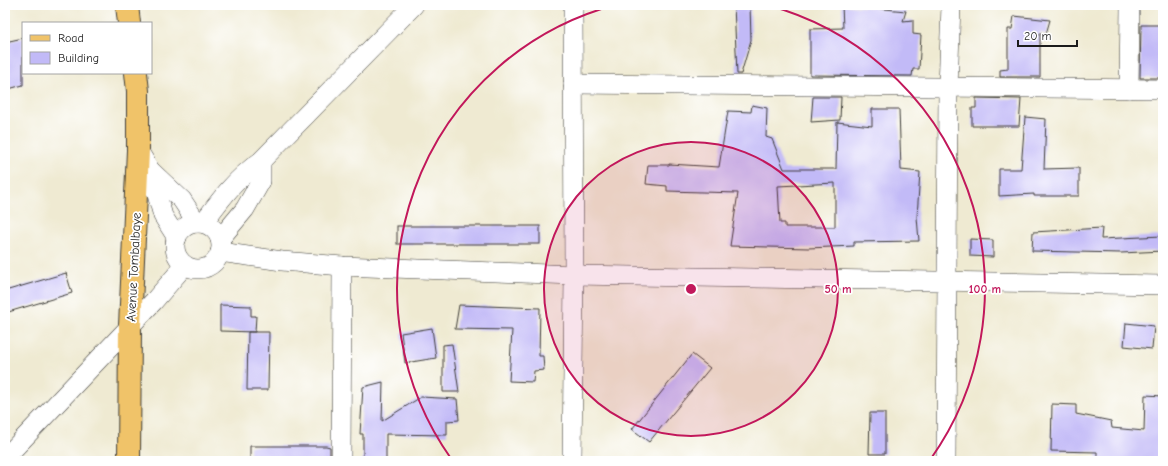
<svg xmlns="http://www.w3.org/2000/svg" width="1168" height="466" font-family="'Comic Neue',sans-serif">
<rect width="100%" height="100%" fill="#fff"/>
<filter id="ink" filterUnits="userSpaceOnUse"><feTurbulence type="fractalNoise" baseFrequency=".025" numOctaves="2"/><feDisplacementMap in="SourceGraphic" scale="8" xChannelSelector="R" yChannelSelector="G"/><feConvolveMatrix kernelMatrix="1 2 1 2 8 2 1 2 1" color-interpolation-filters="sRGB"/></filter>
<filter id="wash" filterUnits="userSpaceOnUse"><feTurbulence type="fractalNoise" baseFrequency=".012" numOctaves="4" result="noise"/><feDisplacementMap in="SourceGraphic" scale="16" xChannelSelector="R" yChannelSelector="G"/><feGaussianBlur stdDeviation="0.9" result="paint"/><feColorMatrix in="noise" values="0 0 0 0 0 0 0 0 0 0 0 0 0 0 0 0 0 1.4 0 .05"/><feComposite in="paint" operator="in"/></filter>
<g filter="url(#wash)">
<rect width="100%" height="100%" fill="#efead2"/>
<g id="blocks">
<g fill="#c2baf7" fill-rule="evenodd">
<path d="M734,5H750L751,40L741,74H737Z"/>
<path d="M842,5L906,11L903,21L913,20V34L921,35L919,69H913L912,76L810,75V29L843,28Z"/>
<path d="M1014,16L1050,20L1046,34L1040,33V77H1000V70L1008,69V29H1012Z"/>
<path d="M1141,25H1163V78H1140Z"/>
<path d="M23,38V85L5,90V42Z"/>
<path d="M813,97H841L840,120L811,122Z"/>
<path d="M976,98L1021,99L1019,126H972V108H976Z"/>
<path d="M752,105L767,108L766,137L772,139L784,169H836L837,122L872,126V109H899L901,170L920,172L917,217L919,241L854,242V246L808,248L730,246L738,193L667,191V186L646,184L648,165H669V164L719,167L728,111L751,112ZM835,183V227H785V223H780L778,186Z"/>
<path d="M1025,117L1046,119L1044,169L1079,168V196H1034V194L999,196V169H1021Z"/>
<rect x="397" y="226" width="143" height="18"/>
<path d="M1102,228L1101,239L1162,236L1163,251L1121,253L1032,251L1033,232Z"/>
<path d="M970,239L993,240V257L970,256Z"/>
<path d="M66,273L72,293L5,313V291Z"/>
<path d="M220,305L251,306V316H256L255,332L220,331Z"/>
<path d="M459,305L540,308L539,356H543L544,370L534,371L533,382L509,381L512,330L455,329Z"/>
<path d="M1126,323L1154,326L1152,349L1124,346Z"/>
<path d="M432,328L436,358L405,363L401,333Z"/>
<path d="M248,332H269L268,390H247Z"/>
<path d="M452,344L459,392H443V345Z"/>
<path d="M692,354L710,368L649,442L632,429Z"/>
<path d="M383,382L382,421L421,397L457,399L459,420L447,421V435L386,434V461H363V434H360L363,387Z"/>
<path d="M1145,395L1163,396V425H1160L1161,461L1097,460V452L1051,451L1052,404L1076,405V414L1111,421L1112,428L1144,431Z"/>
<path d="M870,413H885V454H869Z"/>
<path d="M250,446H326L330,447V461H250Z"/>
</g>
</g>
</g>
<g filter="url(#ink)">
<use href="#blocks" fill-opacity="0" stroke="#3c3b37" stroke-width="1"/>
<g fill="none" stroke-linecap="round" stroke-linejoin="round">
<g stroke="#3c3b37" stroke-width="20">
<g id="minor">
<path d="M573,84L1163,89"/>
<path d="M1129,89L1130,5"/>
<path d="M138,150L150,170L163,216L177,238"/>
<path d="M151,171L182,200L197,223"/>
<path d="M203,223C220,200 237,177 261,161L414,5"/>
<circle cx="198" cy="246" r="23"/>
<path d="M220,239L245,209L261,181V161"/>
<path d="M220,252L282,261L342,266L574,275L1163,285"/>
<path d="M5,458L154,301L185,265"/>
<path d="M341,461L342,266"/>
<path d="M572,461L574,275L573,5"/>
<path d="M946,461L948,88L951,5"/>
</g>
</g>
<g stroke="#3c3b37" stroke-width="24">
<g id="major">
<path d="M127,5L129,23"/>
<path d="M129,461L130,326L138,150V91L136,73"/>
</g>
</g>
<use href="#minor" stroke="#fff" stroke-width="19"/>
<use href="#major" stroke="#f0c369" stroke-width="22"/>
</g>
</g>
<circle cx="691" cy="289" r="147" fill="#c2185b" fill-opacity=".12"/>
<g fill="none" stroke="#c2185b" stroke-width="2">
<circle cx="691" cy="289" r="147"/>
<path d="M452 460A294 294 0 0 1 615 5M767 5A294 294 0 0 1 930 460"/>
</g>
<g text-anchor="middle" stroke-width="3.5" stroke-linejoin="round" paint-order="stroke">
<g font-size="13" fill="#1c1c1c" stroke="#fff">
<text transform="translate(133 267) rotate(-87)" y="5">Avenue Tombalbaye</text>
</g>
</g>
<circle cx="691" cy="289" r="6" fill="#c2185b" stroke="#fff" stroke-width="2"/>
<g font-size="12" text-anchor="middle" font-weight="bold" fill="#c2185b" stroke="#fff" stroke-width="3.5" stroke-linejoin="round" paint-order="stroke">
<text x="838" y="293">50 m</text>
<text x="985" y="293">100 m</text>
</g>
<rect width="1168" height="466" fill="none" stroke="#fff" stroke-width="20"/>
<rect x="22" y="22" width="130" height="52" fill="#ffffff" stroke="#a4a4a4"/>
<rect x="30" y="35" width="20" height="6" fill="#f0c369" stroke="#a4a4a4"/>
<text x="58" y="42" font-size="12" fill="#1c1c1c">Road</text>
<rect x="30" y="52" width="20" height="12" fill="#c2baf7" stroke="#a4a4a4"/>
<text x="58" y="62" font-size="12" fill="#1c1c1c">Building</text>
<path d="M1018 40v6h59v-6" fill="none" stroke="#1c1c1c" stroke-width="2"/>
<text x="1024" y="40" font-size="12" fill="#1c1c1c" stroke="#ffffff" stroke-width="3" paint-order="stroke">20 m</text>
</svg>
